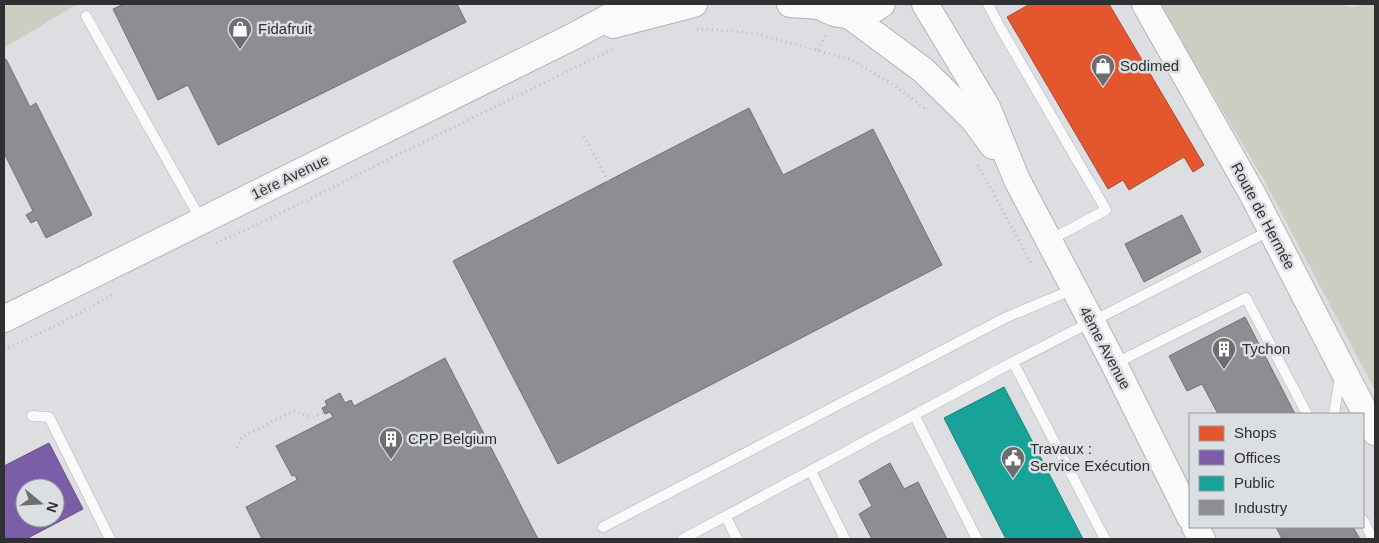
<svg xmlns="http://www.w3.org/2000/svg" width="1379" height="543" font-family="Arial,sans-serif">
<rect width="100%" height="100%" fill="#dcdee1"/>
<g fill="#cacfc1">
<path d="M4,4H77L4,48Z"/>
<path d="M1159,4H1336L1353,7L1364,4H1375V390L1264,180Z"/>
</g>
<path fill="#e4572e" stroke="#ae4b2f" d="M1030,4H1109L1204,165L1193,172L1184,157L1129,190L1123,180L1108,189L1007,17Z"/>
<path fill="#7b5ea7" stroke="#645084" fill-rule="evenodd" d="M49,443L83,509L26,539H4V466ZM25,488H55V518H25Z"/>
<path fill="#17a398" stroke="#1e8079" d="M1004,387L1083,539H1006L944,418Z"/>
<g fill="#8d8d92" stroke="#717175">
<path d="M124,4H457L466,22L218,145L188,85L158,100L113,9Z"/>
<path d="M6,59L30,107L36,103L92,215L46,238L37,220L31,223L26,215L33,211L4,153V60Z"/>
<path d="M749,108L783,175L873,129L942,265L558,464L453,261Z"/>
<path d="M1182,215L1201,252L1144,282L1125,244Z"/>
<path d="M1245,317L1295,414H1218L1202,384L1187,391L1169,356Z"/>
<path d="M445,358L538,539H262L246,507L297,480L295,475L292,476L276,446L333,417L330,412L325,414L322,408L327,406L325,401L340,393L345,403L351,400L354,406Z"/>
<path d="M890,463L904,489L918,482L947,539H872L859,514L872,506L859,481Z"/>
<path d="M1276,527H1353L1360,539H1282Z"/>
</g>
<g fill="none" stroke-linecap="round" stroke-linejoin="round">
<g stroke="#b2b3b5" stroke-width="11">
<g id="service">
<path d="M988,4L1001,29L1106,210L1050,240"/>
<path d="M86,16L201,220"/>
<path d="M1114,364L1246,298L1307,414"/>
<path d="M1334,414L1340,376"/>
<path d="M914,415L977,539"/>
<path d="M32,416L49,417L110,539"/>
<path d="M811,471L845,539"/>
<path d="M726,517L737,539"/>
<path d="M1363,520L1373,539"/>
<path d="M603,527L1007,317L1074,289"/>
<path d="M683,539L1013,362"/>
<path d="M1105,539L1013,362L1271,230"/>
</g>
</g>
<g stroke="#b2b3b5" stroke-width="28">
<g id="tertiary">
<path d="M790,4L821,6"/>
<path d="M818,4C836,19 864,18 882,4"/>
<path d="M925,4L987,107L1017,180L1114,364L1190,517"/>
<path d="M1145,4L1253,195L1375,432"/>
<path d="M850,16L923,70L973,119L993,146"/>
<path d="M613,25L694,4"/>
<path d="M4,319L576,35L633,4"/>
<path d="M1195,527L1202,539"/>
</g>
</g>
<g stroke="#bebebf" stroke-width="3" stroke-dasharray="1 4" stroke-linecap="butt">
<path d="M697,30L704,29L754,33L852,60L898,88L926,109"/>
<path d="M818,50L826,35"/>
<path d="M584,136L608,181"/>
<path d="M978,165L1031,263"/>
<path d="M216,243L273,217L393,157L613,49"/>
<path d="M4,350L61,323L114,294"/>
<path d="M237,448L242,437L293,411L312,417L324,412"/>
</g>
<use href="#service" stroke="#fafafa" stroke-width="10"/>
<use href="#tertiary" stroke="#fafafa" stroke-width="26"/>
</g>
<defs>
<g id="shop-pin" transform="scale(1.25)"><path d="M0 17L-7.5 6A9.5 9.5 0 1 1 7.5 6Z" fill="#6c6d6f" stroke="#dbdee2"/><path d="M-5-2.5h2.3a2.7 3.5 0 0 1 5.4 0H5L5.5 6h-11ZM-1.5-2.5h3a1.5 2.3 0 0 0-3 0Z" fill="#fff"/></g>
<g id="building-pin" transform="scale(1.25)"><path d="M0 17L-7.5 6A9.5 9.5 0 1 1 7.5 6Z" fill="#6c6d6f" stroke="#dbdee2"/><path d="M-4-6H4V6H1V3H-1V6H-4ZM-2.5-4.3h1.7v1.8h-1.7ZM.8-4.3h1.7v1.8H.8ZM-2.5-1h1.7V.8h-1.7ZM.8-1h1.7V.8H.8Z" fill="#fff"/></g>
<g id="civic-pin" transform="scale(1.25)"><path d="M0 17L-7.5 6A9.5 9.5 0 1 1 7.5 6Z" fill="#6c6d6f" stroke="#dbdee2"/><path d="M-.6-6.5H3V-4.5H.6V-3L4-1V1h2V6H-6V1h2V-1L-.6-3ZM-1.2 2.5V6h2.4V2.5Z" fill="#fff"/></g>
</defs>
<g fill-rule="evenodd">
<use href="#shop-pin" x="240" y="29"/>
<use href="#shop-pin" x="1103" y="66"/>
<use href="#building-pin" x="1224" y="349"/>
<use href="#building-pin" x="391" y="439"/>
<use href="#civic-pin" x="1013" y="458"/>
</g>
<g text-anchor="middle" stroke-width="5" stroke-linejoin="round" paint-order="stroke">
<g font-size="15" fill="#2f3031" stroke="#dbdee2" text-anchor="start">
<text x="258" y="34">Fidafruit</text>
<text x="1120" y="71">Sodimed</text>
<text x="1242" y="354">Tychon</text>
<text x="408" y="444">CPP Belgium</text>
<text x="1030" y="454">Travaux :<tspan x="1030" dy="17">Service Exécution</tspan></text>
</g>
<g font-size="15" fill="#2f3031" stroke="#dbdee2">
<text transform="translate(290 177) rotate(-26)" y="5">1ère Avenue</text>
<text transform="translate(1263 216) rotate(62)" y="5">Route de Hermée</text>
<text transform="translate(1105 348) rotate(62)" y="5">4ème Avenue</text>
</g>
</g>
<rect width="1379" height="543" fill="none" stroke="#2f3031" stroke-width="10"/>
<rect x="1189" y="413" width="175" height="115" fill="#dbdee2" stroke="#96989b"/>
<rect x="1199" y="426" width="25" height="15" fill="#e4572e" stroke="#96989b"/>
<text x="1234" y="438" font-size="15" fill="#2f3031">Shops</text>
<rect x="1199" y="450" width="25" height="15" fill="#7b5ea7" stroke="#96989b"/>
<text x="1234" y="463" font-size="15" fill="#2f3031">Offices</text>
<rect x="1199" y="476" width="25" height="15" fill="#17a398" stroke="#96989b"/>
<text x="1234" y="488" font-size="15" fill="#2f3031">Public</text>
<rect x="1199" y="500" width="25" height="15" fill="#8d8d92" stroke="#96989b"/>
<text x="1234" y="513" font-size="15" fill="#2f3031">Industry</text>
<g transform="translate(40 503) rotate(108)"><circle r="24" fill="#dbdee2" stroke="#96989b"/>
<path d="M0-4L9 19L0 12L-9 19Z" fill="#6c6d6f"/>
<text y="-8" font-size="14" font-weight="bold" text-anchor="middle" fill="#2f3031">N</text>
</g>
</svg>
